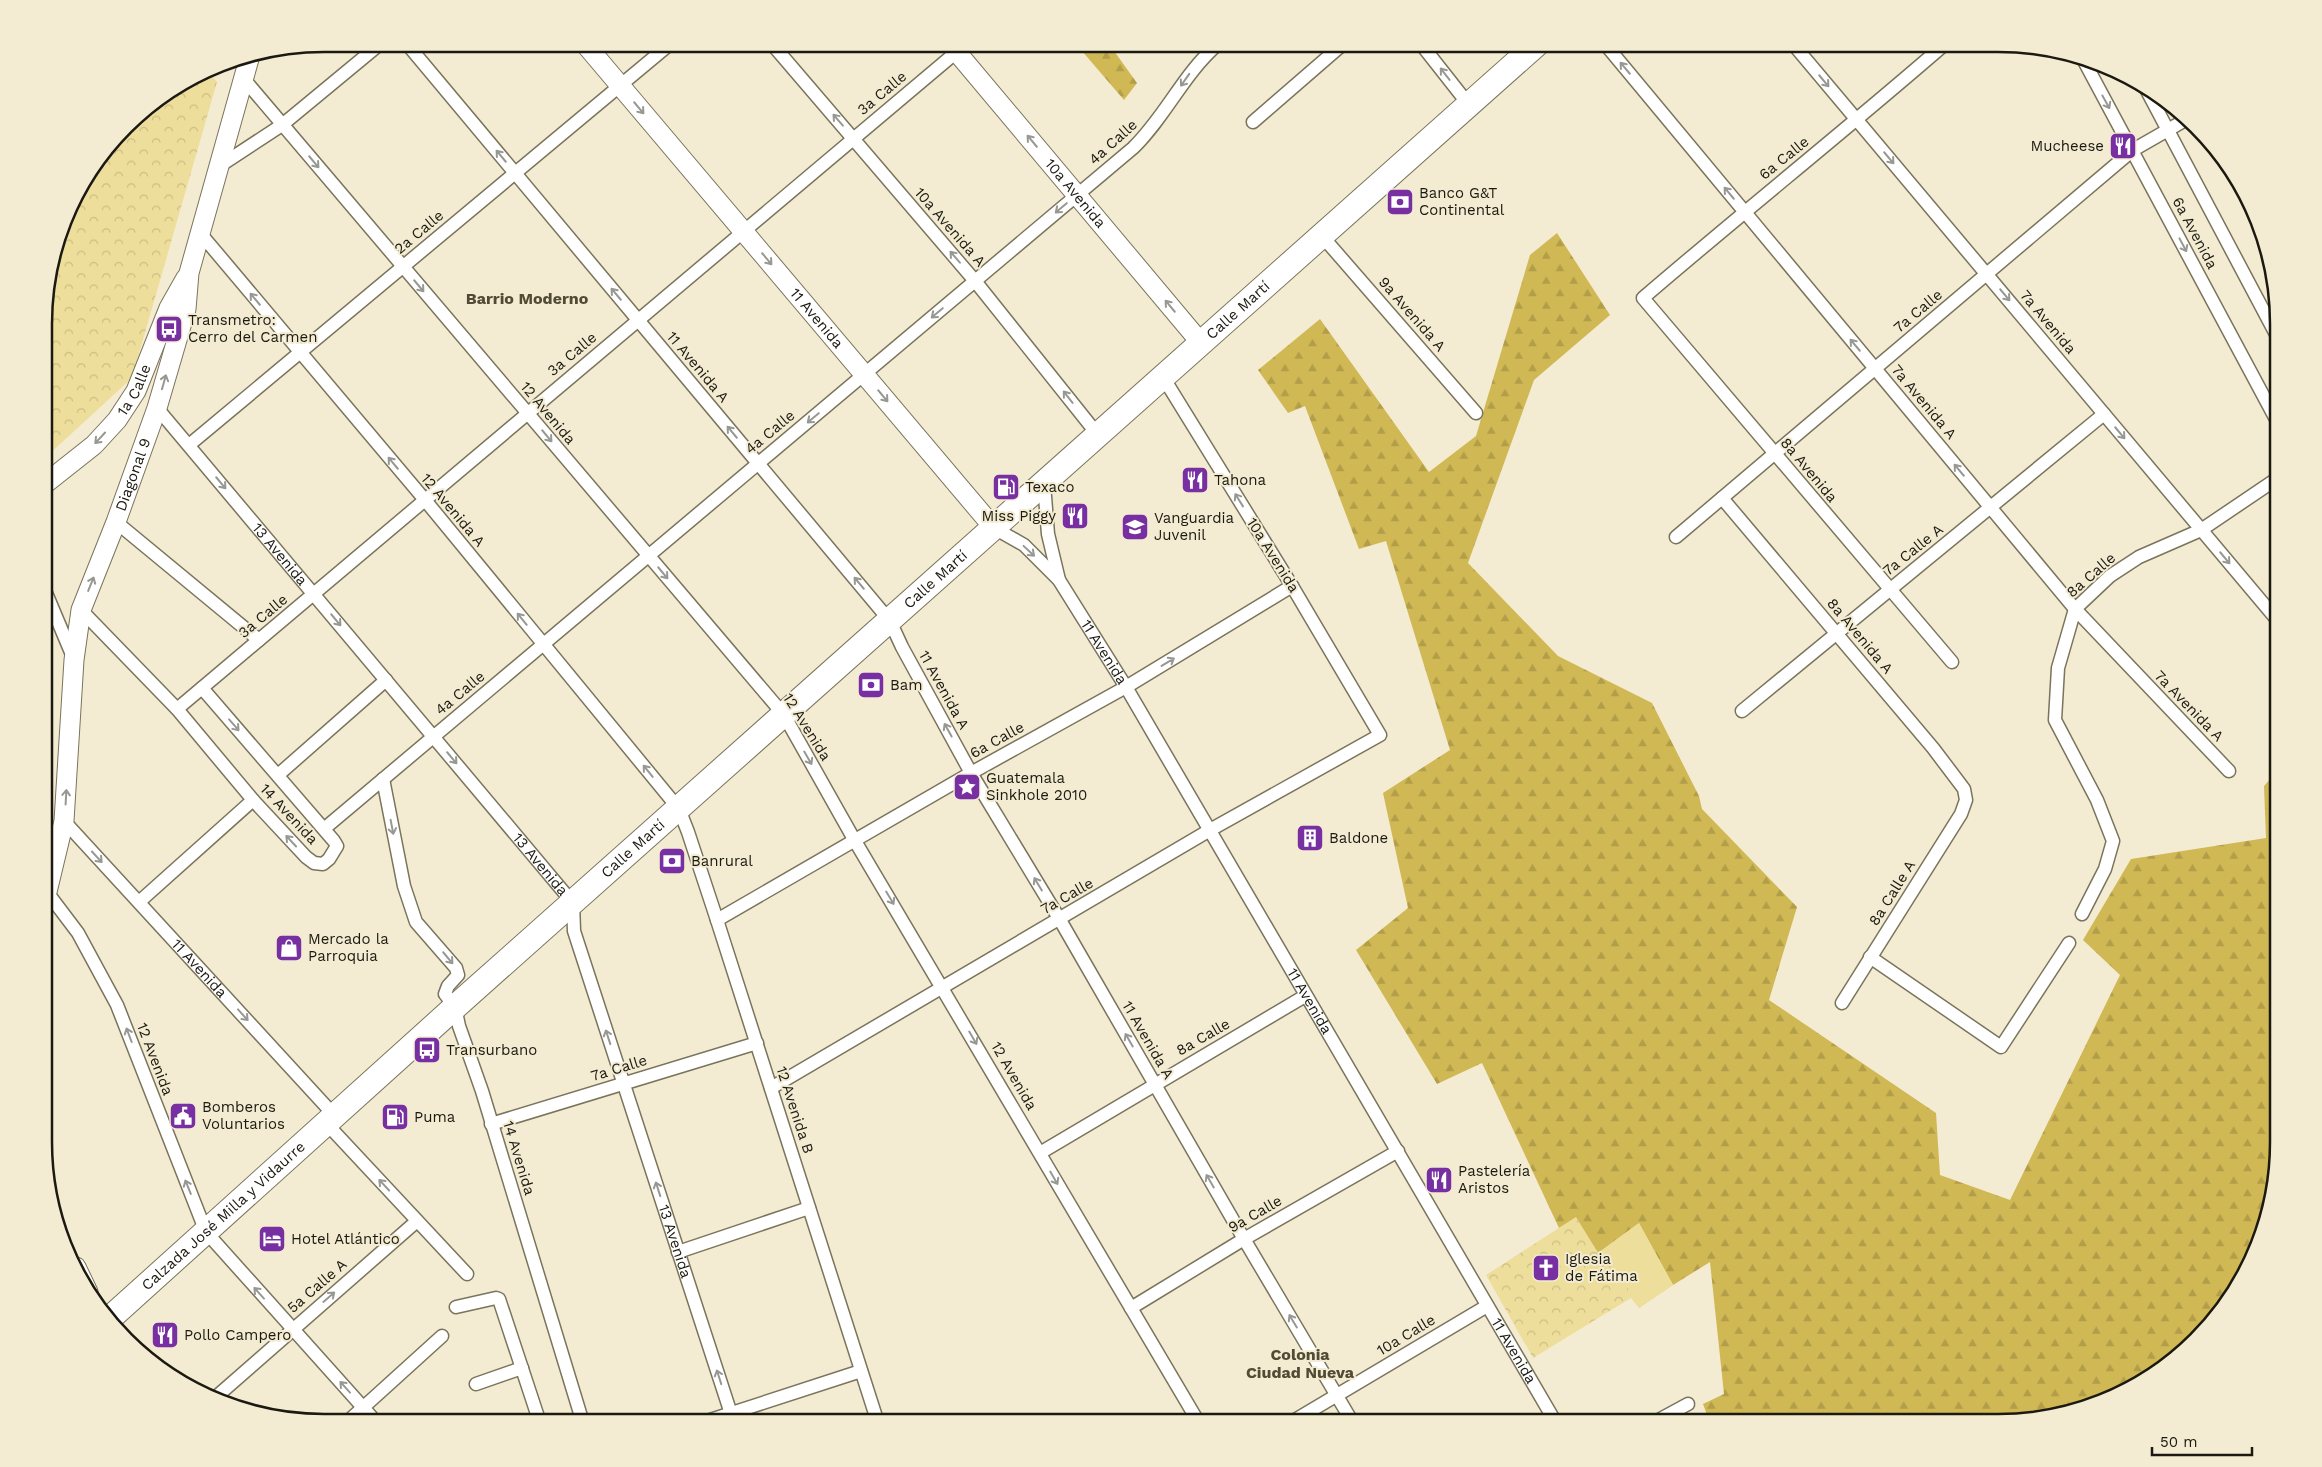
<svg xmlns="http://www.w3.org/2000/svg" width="2322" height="1467" font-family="'Work Sans',sans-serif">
<defs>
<pattern id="forest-firs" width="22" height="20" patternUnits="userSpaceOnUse" patternTransform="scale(1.25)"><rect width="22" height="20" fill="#d0b854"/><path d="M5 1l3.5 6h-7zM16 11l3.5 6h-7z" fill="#b29e48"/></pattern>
<pattern id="park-crowns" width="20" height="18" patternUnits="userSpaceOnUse" patternTransform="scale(1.25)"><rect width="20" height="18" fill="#eede9b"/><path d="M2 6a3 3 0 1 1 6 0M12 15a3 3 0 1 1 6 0" fill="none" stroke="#ccbe84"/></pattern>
</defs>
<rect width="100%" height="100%" fill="#f3ecd2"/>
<g fill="url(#forest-firs)">
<path d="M1076,44H1109L1137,83L1124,100Z"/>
<path d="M1557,233L1610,315L1534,380L1468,563L1558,656L1652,703L1699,796L1702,809L1797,907L1769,1000L1936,1113L1940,1175L2010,1200L2120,975L2083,940L2131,859L2266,838L2264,786L2278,770V1160L2263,1232L2231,1298L2196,1341L2137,1386L2070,1414L2015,1423H1710L1703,1404L1724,1394L1710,1262L1673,1285L1639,1224L1598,1253L1576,1218L1559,1228L1482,1063L1437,1084L1356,950L1408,908L1383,793L1450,750L1386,541L1359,549L1305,406L1288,413L1258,370L1320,319L1429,472L1476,436L1530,255Z"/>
</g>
<g fill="url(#park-crowns)">
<path d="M208,71L217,82L132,378L46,457V288L73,200L139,114Z"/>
<path d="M1576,1217L1598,1253L1639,1223L1673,1285L1639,1308L1631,1298L1533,1358L1486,1275Z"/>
</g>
<path fill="#eede9b" d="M1639,1223L1673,1285L1639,1308L1605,1248Z"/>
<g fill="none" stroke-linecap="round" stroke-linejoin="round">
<g stroke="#7a745c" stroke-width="15">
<g id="street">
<path d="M407,44L890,621L902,647L971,773L1060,920L1244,1239L1353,1423"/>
<path d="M772,44L975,281L1098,435"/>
<path d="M1421,44L1469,105"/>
<path d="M1605,44L2075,609L2229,771"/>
<path d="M1793,44L2278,621"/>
<path d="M1945,44C1846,130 1743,212 1643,298L1952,662"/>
<path d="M2083,59L2278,423"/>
<path d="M243,78L784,715L855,841L1199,1423"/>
<path d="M2145,87L2278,338"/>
<path d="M1253,122L1343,44"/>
<path d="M218,167L282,125L380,44"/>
<path d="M200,233L425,500L679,809L688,832L717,920L878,1423"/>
<path d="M1322,236L1476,413"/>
<path id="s1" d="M157,408L573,903L574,931L734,1423"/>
<path d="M189,445L670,44"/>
<path d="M1044,484L1048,534L1059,580"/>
<path d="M1722,498L1933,748L1964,789L1966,800L1961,814L1842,1003"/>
<path d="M116,522L259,640"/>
<path id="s2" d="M994,528L1024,545L1059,580L1126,687L1556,1423"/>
<path d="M1676,537L2133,150L2187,119"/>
<path d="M46,593L73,657"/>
<path d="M81,610L177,709L253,800L306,857L314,863L323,864L329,859L337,846L334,841L202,688"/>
<path d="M177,709L966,44"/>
<path d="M1742,711L2104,414"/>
<path d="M278,775L386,680"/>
<path d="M383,779L404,886L416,922L456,968L458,975L448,986L445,994L455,1007L459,1026L482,1091L583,1423"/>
<path id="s3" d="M64,821L334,1115"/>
<path d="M325,828L1133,148C1166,116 1183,74 1218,44"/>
<path d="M47,892L78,933L117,1005L206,1232L377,1423"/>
<path d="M139,902L253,800"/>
<path d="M2082,914L2105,869L2113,841L2097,800L2055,720L2058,668L2075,609L2110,576L2139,557L2201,530L2278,478"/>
<path d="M717,920L971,773L1126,687L1292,586"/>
<path d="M1870,957L2001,1047L2069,943"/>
<path d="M771,1088L1210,830L1380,735L1292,586L1163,377"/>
<path d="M326,1123L467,1274"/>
<path d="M491,1124L757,1043"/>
<path d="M1040,1153L1305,996"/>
<path d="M678,1252L809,1208"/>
<path d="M456,1307L496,1298L499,1299L540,1423"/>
<path d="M1131,1308L1244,1239L1398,1151"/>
<path d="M476,1384L522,1368"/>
<path d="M216,1397L417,1221"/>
<path d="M346,1423L442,1336"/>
<path d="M701,1423L861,1371"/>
<path d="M1290,1423L1487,1306"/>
<path d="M1653,1423L1688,1404"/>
</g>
</g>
<g stroke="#7a745c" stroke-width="21">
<g id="secondary">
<path id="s4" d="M585,44L994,528"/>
<path id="s5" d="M950,44L1201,343"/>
<path id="s6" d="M46,483L94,445L117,420L136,391L169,308L186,278"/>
<path id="s7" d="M46,896L64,821L74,660L81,610L116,522L157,408L186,309L189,273L249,59"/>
<path d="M76,1267L88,1292"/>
</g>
</g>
<g stroke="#7a745c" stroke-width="26">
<g id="highway">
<path id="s8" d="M109,1319L455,1007L1537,44"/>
</g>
</g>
<use href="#street" stroke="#fff" stroke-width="12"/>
<use href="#secondary" stroke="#fff" stroke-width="19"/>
<use href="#highway" stroke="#fff" stroke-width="24"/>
</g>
<defs><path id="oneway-shaft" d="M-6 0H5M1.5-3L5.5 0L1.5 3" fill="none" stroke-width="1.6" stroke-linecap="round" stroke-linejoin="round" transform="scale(1.25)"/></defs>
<g stroke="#989893">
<use href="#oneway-shaft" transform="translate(1625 68) rotate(-130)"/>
<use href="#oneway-shaft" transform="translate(1445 74) rotate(-128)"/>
<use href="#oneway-shaft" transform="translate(1185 80) rotate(125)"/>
<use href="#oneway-shaft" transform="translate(1824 81) rotate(50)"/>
<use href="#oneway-shaft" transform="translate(2106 102) rotate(61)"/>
<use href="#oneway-shaft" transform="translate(639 108) rotate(50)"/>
<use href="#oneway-shaft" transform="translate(838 120) rotate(-131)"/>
<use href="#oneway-shaft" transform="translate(1032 141) rotate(-130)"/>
<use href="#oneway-shaft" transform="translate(501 156) rotate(-130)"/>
<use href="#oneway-shaft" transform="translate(1889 158) rotate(50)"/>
<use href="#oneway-shaft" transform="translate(314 162) rotate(50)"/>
<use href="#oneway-shaft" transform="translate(1729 193) rotate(-130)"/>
<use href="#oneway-shaft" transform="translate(1061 208) rotate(140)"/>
<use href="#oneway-shaft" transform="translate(2183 245) rotate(62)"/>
<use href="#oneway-shaft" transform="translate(955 257) rotate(-131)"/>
<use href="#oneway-shaft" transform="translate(767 259) rotate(50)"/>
<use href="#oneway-shaft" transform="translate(419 286) rotate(50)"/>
<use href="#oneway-shaft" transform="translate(616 294) rotate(-130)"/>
<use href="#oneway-shaft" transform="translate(2005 295) rotate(50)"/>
<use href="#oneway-shaft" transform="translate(255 299) rotate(-130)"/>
<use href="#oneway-shaft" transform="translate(1170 306) rotate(-130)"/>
<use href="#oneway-shaft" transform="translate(937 313) rotate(140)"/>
<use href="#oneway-shaft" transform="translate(1855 345) rotate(-130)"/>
<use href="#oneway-shaft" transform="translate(164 382) rotate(-74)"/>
<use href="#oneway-shaft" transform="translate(883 396) rotate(50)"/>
<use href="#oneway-shaft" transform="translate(1068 397) rotate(-128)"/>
<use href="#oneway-shaft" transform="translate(813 418) rotate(140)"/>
<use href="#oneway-shaft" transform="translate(732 432) rotate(-130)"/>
<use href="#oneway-shaft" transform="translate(2120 433) rotate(50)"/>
<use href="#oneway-shaft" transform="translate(547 436) rotate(50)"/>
<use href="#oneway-shaft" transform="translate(100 438) rotate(133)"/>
<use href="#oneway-shaft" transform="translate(393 463) rotate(-130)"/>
<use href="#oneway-shaft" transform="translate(1959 470) rotate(-130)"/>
<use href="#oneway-shaft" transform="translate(221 483) rotate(50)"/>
<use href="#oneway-shaft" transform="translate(1239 500) rotate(-122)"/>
<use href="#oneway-shaft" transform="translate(1029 551) rotate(43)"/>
<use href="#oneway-shaft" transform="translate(2225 558) rotate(50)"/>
<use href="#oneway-shaft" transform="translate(663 573) rotate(50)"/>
<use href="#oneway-shaft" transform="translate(859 583) rotate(-130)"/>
<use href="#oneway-shaft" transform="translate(91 584) rotate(-68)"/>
<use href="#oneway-shaft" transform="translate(522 619) rotate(-129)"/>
<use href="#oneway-shaft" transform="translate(336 620) rotate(50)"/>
<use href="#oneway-shaft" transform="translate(1168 662) rotate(-31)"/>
<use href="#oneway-shaft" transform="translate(234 725) rotate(49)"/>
<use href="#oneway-shaft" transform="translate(948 730) rotate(-119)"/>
<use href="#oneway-shaft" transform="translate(452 758) rotate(50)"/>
<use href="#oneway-shaft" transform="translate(808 758) rotate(60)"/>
<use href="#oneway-shaft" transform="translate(648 771) rotate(-129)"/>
<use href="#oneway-shaft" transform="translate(66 797) rotate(-87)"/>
<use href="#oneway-shaft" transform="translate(392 827) rotate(79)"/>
<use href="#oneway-shaft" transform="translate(291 841) rotate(-133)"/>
<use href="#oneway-shaft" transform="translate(97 857) rotate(47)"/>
<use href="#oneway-shaft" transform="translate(1038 884) rotate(-121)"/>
<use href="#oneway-shaft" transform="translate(890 898) rotate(59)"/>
<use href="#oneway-shaft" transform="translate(448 958) rotate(50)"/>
<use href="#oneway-shaft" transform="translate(243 1015) rotate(48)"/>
<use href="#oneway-shaft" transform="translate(129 1035) rotate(-111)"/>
<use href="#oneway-shaft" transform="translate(608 1037) rotate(-108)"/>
<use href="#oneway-shaft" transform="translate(973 1038) rotate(60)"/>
<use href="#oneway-shaft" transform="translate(1129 1040) rotate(-120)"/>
<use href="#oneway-shaft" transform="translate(1054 1178) rotate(60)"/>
<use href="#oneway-shaft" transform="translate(1210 1181) rotate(-120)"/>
<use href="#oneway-shaft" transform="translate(384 1185) rotate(-133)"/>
<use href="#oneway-shaft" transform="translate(188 1187) rotate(-112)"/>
<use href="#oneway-shaft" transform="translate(658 1189) rotate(-108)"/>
<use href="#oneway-shaft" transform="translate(259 1293) rotate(-132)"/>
<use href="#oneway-shaft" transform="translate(329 1297) rotate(-41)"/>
<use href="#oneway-shaft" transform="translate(1293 1321) rotate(-121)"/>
<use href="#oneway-shaft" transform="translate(719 1377) rotate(-108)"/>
<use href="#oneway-shaft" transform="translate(345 1387) rotate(-132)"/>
</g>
<defs>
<g id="restaurant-square" transform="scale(1.4375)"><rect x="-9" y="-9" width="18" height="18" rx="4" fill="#772fa2" stroke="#f3ecd2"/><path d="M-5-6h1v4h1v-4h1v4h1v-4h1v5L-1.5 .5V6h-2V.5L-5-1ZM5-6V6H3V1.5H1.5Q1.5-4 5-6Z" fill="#fff"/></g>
<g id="bank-square" transform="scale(1.4375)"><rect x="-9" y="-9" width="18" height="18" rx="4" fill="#772fa2" stroke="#f3ecd2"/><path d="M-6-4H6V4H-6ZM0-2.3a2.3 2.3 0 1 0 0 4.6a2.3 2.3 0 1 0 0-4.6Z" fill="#fff"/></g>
<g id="bus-square" transform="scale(1.4375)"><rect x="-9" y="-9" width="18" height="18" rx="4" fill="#772fa2" stroke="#f3ecd2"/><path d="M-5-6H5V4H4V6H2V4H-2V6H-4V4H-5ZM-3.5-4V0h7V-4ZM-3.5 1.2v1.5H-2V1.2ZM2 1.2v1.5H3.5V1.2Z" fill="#fff"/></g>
<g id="fuel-square" transform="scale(1.4375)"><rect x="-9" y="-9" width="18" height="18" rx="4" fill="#772fa2" stroke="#f3ecd2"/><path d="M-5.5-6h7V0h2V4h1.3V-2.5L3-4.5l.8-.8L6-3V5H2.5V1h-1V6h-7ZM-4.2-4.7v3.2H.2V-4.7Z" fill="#fff"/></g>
<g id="school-square" transform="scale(1.4375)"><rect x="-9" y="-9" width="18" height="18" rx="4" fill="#772fa2" stroke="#f3ecd2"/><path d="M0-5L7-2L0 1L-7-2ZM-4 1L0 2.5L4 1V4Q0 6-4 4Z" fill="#fff"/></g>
<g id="sight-square" transform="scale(1.4375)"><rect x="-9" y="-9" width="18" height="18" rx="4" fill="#772fa2" stroke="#f3ecd2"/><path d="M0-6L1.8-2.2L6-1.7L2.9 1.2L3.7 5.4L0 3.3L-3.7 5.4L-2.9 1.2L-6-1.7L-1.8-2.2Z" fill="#fff"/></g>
<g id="building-square" transform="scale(1.4375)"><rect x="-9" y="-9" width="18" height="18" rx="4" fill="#772fa2" stroke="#f3ecd2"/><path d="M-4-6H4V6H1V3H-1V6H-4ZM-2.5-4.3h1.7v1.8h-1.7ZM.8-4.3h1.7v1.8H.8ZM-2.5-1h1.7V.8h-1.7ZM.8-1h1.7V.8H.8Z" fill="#fff"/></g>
<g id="shop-square" transform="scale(1.4375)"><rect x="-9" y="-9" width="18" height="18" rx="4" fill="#772fa2" stroke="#f3ecd2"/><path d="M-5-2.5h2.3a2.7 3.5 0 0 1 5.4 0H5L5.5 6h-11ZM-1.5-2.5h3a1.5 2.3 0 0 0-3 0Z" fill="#fff"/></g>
<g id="civic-square" transform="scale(1.4375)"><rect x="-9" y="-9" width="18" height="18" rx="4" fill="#772fa2" stroke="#f3ecd2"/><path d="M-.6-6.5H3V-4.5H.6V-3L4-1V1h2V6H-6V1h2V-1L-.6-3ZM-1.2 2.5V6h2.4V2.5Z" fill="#fff"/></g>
<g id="hotel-square" transform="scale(1.4375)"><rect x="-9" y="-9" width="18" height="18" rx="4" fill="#772fa2" stroke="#f3ecd2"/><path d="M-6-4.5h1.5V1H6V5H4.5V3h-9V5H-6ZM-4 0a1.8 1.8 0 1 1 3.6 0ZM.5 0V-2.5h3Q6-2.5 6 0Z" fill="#fff"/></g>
<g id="church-square" transform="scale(1.4375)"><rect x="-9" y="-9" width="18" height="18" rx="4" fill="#772fa2" stroke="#f3ecd2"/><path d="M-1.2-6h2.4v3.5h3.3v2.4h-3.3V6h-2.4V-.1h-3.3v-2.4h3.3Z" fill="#fff"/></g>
</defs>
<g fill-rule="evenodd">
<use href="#restaurant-square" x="2123" y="146"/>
<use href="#bank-square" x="1400" y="202"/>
<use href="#bus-square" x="169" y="329"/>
<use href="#restaurant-square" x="1195" y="480"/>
<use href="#fuel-square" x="1006" y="487"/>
<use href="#restaurant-square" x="1075" y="516"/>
<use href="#school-square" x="1135" y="527"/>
<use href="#bank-square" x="871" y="685"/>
<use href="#sight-square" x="967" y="787"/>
<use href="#building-square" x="1310" y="838"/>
<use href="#bank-square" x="672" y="861"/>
<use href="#shop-square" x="289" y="948"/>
<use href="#bus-square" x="427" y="1050"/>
<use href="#civic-square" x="183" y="1116"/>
<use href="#fuel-square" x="395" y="1117"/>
<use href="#restaurant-square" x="1439" y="1180"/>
<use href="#hotel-square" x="272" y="1239"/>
<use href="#church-square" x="1546" y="1268"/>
<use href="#restaurant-square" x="165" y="1335"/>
</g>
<g text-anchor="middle" stroke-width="4" stroke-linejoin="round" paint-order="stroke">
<g font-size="15" fill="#1b1910" stroke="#f3ecd2">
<text transform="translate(882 93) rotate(-40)" y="5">3a Calle</text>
<text transform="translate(1113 142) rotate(-42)" y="5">4a Calle</text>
<text transform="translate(1784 158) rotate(-39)" y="5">6a Calle</text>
<text dy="5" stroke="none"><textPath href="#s5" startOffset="195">10a Avenida</textPath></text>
<text transform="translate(950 227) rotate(49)" y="5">10a Avenida A</text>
<text transform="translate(419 232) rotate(-40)" y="5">2a Calle</text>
<text transform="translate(2195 233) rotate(62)" y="5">6a Avenida</text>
<text dy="5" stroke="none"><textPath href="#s8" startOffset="1514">Calle Martí</textPath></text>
<text transform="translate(1918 311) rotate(-40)" y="5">7a Calle</text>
<text transform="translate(1412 314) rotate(49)" y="5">9a Avenida A</text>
<text dy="5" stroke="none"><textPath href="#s4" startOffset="359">11 Avenida</textPath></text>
<text transform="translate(2048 322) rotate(50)" y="5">7a Avenida</text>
<text transform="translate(572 354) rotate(-40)" y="5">3a Calle</text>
<text transform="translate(698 367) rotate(50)" y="5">11 Avenida A</text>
<text dy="5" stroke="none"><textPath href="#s6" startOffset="130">1a Calle</textPath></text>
<text transform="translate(1924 402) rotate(50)" y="5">7a Avenida A</text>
<text transform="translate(548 413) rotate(50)" y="5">12 Avenida</text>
<text transform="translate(770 432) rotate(-40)" y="5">4a Calle</text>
<text transform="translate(1809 470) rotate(50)" y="5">8a Avenida</text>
<text dy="5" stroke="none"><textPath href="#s7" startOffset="434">Diagonal 9</textPath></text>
<text transform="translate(453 510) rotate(50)" y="5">12 Avenida A</text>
<text transform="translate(1913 550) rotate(-39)" y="5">7a Calle A</text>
<text dy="5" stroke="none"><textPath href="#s1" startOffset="191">13 Avenida</textPath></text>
<text transform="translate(1273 555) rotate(58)" y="5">10a Avenida</text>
<text transform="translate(2091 575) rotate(-41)" y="5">8a Calle</text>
<text dy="5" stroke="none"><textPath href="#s8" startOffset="1109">Calle Martí</textPath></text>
<text transform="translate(263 616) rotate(-40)" y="5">3a Calle</text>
<text transform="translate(1860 636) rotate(50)" y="5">8a Avenida A</text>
<text dy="5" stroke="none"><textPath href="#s2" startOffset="169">11 Avenida</textPath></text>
<text transform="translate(944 690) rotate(61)" y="5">11 Avenida A</text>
<text transform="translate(460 693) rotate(-40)" y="5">4a Calle</text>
<text transform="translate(2189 706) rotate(46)" y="5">7a Avenida A</text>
<text transform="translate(807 727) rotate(58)" y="5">12 Avenida</text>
<text transform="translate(997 740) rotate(-29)" y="5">6a Calle</text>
<text transform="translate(289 814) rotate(47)" y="5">14 Avenida</text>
<text dy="5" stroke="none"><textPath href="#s8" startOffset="704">Calle Martí</textPath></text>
<text dy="5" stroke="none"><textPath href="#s1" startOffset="596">13 Avenida</textPath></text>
<text transform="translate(1892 893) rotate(-58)" y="5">8a Calle A</text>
<text transform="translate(1067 896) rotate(-30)" y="5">7a Calle</text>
<text dy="5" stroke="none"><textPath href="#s3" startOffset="200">11 Avenida</textPath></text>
<text dy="5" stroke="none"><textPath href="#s2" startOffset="574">11 Avenida</textPath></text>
<text transform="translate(1203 1037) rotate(-30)" y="5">8a Calle</text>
<text transform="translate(1148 1040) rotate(60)" y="5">11 Avenida A</text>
<text transform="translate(155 1059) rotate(69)" y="5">12 Avenida</text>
<text transform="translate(619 1068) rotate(-17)" y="5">7a Calle</text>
<text transform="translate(1014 1076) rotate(60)" y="5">12 Avenida</text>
<text transform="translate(795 1110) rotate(72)" y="5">12 Avenida B</text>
<text transform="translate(519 1158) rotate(73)" y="5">14 Avenida</text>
<text transform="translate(1255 1214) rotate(-30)" y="5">9a Calle</text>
<text dy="5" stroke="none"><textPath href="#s8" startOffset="154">Calzada José Milla y Vidaurre</textPath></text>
<text dy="5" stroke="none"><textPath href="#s1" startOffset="1001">13 Avenida</textPath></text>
<text transform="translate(317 1286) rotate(-41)" y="5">5a Calle A</text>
<text transform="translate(1406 1335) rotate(-31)" y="5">10a Calle</text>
<text dy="5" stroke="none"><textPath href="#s2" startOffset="979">11 Avenida</textPath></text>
</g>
<g font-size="15" fill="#1b1910" stroke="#f3ecd2" text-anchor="start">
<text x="2104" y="151" text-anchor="end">Mucheese</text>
<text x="1419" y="198">Banco G&amp;T<tspan x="1419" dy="17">Continental</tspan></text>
<text x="188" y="325">Transmetro:<tspan x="188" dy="17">Cerro del Carmen</tspan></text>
<text x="1214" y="485">Tahona</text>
<text x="1025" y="492">Texaco</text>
<text x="1056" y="521" text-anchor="end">Miss Piggy</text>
<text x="1154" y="523">Vanguardia<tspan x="1154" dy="17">Juvenil</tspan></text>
<text x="890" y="690">Bam</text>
<text x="986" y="783">Guatemala<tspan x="986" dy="17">Sinkhole 2010</tspan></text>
<text x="1329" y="843">Baldone</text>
<text x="691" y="866">Banrural</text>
<text x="308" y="944">Mercado la<tspan x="308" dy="17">Parroquia</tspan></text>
<text x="446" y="1055">Transurbano</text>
<text x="202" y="1112">Bomberos<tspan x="202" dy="17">Voluntarios</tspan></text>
<text x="414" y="1122">Puma</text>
<text x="1458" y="1176">Pastelería<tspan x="1458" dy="17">Aristos</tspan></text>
<text x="291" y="1244">Hotel Atlántico</text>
<text x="1565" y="1264">Iglesia<tspan x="1565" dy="17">de Fátima</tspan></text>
<text x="184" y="1340">Pollo Campero</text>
</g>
<g font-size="16" font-weight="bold" fill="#514b35" stroke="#f3ecd2">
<text x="527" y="304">Barrio Moderno</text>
<text x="1300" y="1360">Colonia<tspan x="1300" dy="18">Ciudad Nueva</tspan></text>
</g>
</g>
<path d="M0 0H2322V1467H0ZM324 52H1998A272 272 0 0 1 2270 324V1142A272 272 0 0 1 1998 1414H324A272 272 0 0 1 52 1142V324A272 272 0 0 1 324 52Z" fill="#f3ecd2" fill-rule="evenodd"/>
<path fill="none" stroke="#1b1910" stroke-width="2.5" d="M324 52H1998A272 272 0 0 1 2270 324V1142A272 272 0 0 1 1998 1414H324A272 272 0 0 1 52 1142V324A272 272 0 0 1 324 52Z"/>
<path d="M2152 1447v8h100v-8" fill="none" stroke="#1b1910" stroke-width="2.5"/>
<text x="2160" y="1447" font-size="15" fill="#1b1910" stroke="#f3ecd2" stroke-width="4" paint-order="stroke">50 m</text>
</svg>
